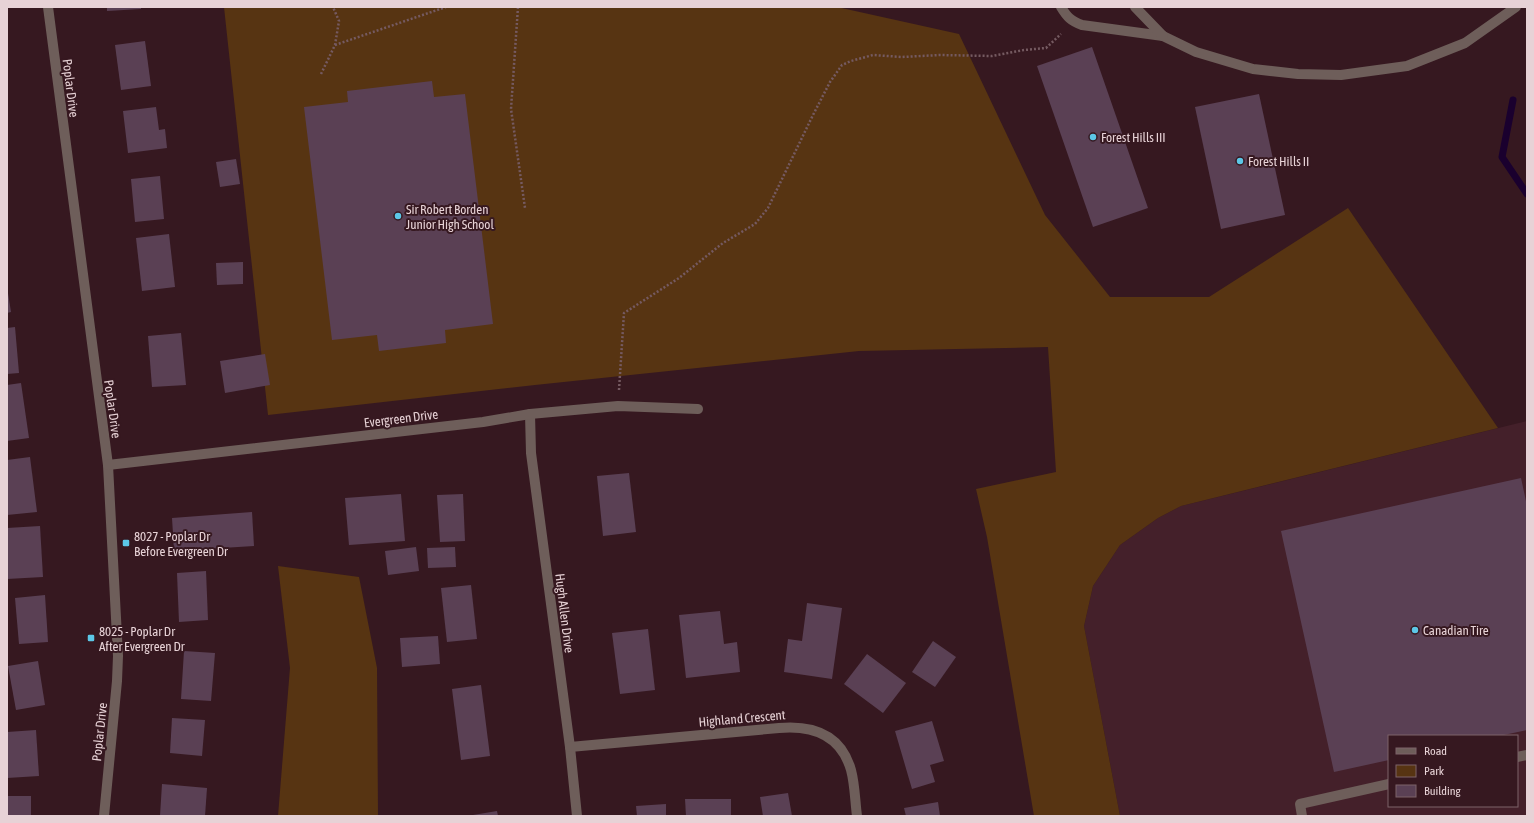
<svg xmlns="http://www.w3.org/2000/svg" width="1534" height="823" font-family="'Asap Condensed',sans-serif">
<rect width="100%" height="100%" fill="#361820"/>
<path fill="#44202a" fill-rule="evenodd" d="M1527,421V816H1120L1084,626L1093,586L1120,545L1158,518L1181,506ZM1389,736H1517V806H1389Z"/>
<g fill="#573412">
<path d="M224,7H837L959,34L1045,215L1110,297H1209L1348,208L1498,428L1181,506L1158,518L1120,545L1093,586L1084,626L1120,816H1034L987,537L976,489L1056,472L1048,347L859,351L535,385L268,415Z"/>
<path d="M278,566L359,577L377,668L378,816H278L290,668Z"/>
</g>
<g fill="none" stroke-linecap="round" stroke-linejoin="round">
<path stroke="#1a002e" stroke-width="7" d="M1513,100L1502,157L1527,194"/>
</g>
<g fill="#5a4054">
<path d="M107,7H141V9L107,11Z"/>
<path d="M145,41L151,86L121,90L115,45Z"/>
<path d="M1092,47L1148,208L1093,227L1037,66Z"/>
<path d="M432,81L434,97L465,94L493,324L445,330L446,343L379,351L377,335L332,340L304,107L348,102L347,91Z"/>
<path d="M1259,94L1285,215L1221,229L1195,107Z"/>
<path d="M156,107L159,130L165,129L167,148L128,153L123,111Z"/>
<path d="M236,159L240,184L220,187L216,162Z"/>
<path d="M160,176L164,219L135,222L131,179Z"/>
<path d="M169,234L175,287L142,291L136,238Z"/>
<path d="M243,262V284L217,285L216,263Z"/>
<path d="M7,287L11,312L7,313Z"/>
<path d="M15,327L19,373L7,374V328Z"/>
<path d="M181,333L186,385L152,387L148,336Z"/>
<path d="M265,354L270,385L225,393L220,361Z"/>
<path d="M21,383L29,438L7,441V385Z"/>
<path d="M30,457L37,512L7,515V460Z"/>
<path d="M629,473L636,532L603,536L597,476Z"/>
<path d="M1521,478L1527,506V730L1499,736H1389V760L1334,772L1281,531Z"/>
<path d="M401,494L405,541L349,545L345,498Z"/>
<path d="M463,494L465,541L440,542L437,495Z"/>
<path d="M252,512L254,546L174,551L172,518Z"/>
<path d="M40,526L43,577L7,579V528Z"/>
<path d="M416,547L419,571L388,575L385,551Z"/>
<path d="M455,547L456,567L428,568L427,548Z"/>
<path d="M206,571L208,620L179,622L177,573Z"/>
<path d="M471,585L477,639L447,642L441,588Z"/>
<path d="M45,595L48,642L19,644L15,598Z"/>
<path d="M807,603L842,608L832,679L784,672L788,639L802,641Z"/>
<path d="M720,611L724,644L737,642L740,672L686,678L679,615Z"/>
<path d="M648,629L655,690L620,694L612,633Z"/>
<path d="M438,636L440,664L402,667L400,638Z"/>
<path d="M933,641L956,657L935,687L912,672Z"/>
<path d="M184,651L215,653L211,701L181,699Z"/>
<path d="M867,654L906,683L883,713L844,684Z"/>
<path d="M38,661L45,705L16,710L8,666Z"/>
<path d="M481,685L490,756L461,760L452,689Z"/>
<path d="M172,718L205,720L202,756L170,753Z"/>
<path d="M932,721L944,761L930,765L935,782L912,789L895,731Z"/>
<path d="M36,730L39,776L7,778V732Z"/>
<path d="M162,784L207,788L205,816H160Z"/>
<path d="M788,793L792,816H763L760,797Z"/>
<rect x="7" y="796" width="24" height="20"/>
<path d="M685,799H731V816H686Z"/>
<path d="M938,802L940,816H906L904,808Z"/>
<path d="M666,804V816H637L636,806Z"/>
<path d="M497,811L498,816H473V815Z"/>
</g>
<g fill="none" stroke-linecap="round" stroke-linejoin="round">
<g stroke="#755a61" stroke-width="2.5" stroke-dasharray="2 2" stroke-linecap="butt">
<path d="M518,7L511,109L525,208"/>
<path d="M335,45L446,7"/>
<path d="M321,74L335,45L339,21L333,7"/>
<path d="M619,390L624,313L679,278L723,243L755,224L768,208L813,115L830,82L842,65L851,61L873,55L902,57L940,55L992,56L1024,50L1046,48L1061,34"/>
</g>
<g stroke="#6e5e5a" stroke-width="10">
<path d="M1061,7C1067,17 1071,21 1082,25L1163,36L1196,52L1253,69L1298,74L1341,75L1407,66L1465,43L1516,7"/>
<path d="M1135,7L1163,36"/>
<path d="M1517,757L1527,755"/>
<path d="M1302,816L1300,804L1389,784"/>
</g>
<g stroke="#6e5e5a" stroke-width="10">
<path d="M48,7L108,465L118,656L117,681L104,816"/>
<path d="M530,414L531,453L570,747L577,816"/>
<path d="M108,465L483,422L530,414L618,406L698,409"/>
<path d="M570,747L779,728C813,725 841,735 851,770C855,785 855,801 857,816"/>
</g>
</g>
<g fill="#5cc7e7" stroke="#361820" stroke-width="1.5">
<circle cx="1093" cy="137" r="4"/>
<circle cx="1240" cy="161" r="4"/>
<circle cx="398" cy="216" r="4"/>
<rect x="122" y="539" width="8" height="8" rx="2"/>
<circle cx="1415" cy="630" r="4"/>
<rect x="87" y="634" width="8" height="8" rx="2"/>
</g>
<g text-anchor="middle" stroke-width="4" stroke-linejoin="round" paint-order="stroke">
<g font-size="13" fill="#e7d2d6" stroke="#361820">
<text transform="translate(71 88) rotate(83)" y="5">Poplar Drive</text>
<text transform="translate(113 409) rotate(82)" y="5">Poplar Drive</text>
<text transform="translate(401 418) rotate(-7)" y="5">Evergreen Drive</text>
<text transform="translate(565 613) rotate(83)" y="5">Hugh Allen Drive</text>
<text transform="translate(742 718) rotate(-5)" y="5">Highland Crescent</text>
<text transform="translate(99 732) rotate(-84)" y="5">Poplar Drive</text>
</g>
<g font-size="13" fill="#e7d2d6" stroke="#361820" text-anchor="start">
<text x="1101" y="142">Forest Hills III</text>
<text x="1248" y="166">Forest Hills II</text>
<text x="406" y="214">Sir Robert Borden<tspan x="406" dy="15">Junior High School</tspan></text>
<text x="134" y="541">8027 - Poplar Dr<tspan x="134" dy="15">Before Evergreen Dr</tspan></text>
<text x="1423" y="635">Canadian Tire</text>
<text x="99" y="636">8025 - Poplar Dr<tspan x="99" dy="15">After Evergreen Dr</tspan></text>
</g>
</g>
<rect width="1534" height="823" fill="none" stroke="#e7d2d6" stroke-width="16"/>
<rect x="1388" y="735" width="130" height="72" fill="#361820" stroke="#7d6269"/>
<rect x="1396" y="748" width="20" height="6" fill="#6e5e5a" stroke="#7d6269"/>
<text x="1424" y="755" font-size="12" fill="#e7d2d6">Road</text>
<rect x="1396" y="765" width="20" height="12" fill="#573412" stroke="#7d6269"/>
<text x="1424" y="775" font-size="12" fill="#e7d2d6">Park</text>
<rect x="1396" y="785" width="20" height="12" fill="#5a4054" stroke="#7d6269"/>
<text x="1424" y="795" font-size="12" fill="#e7d2d6">Building</text>
</svg>
